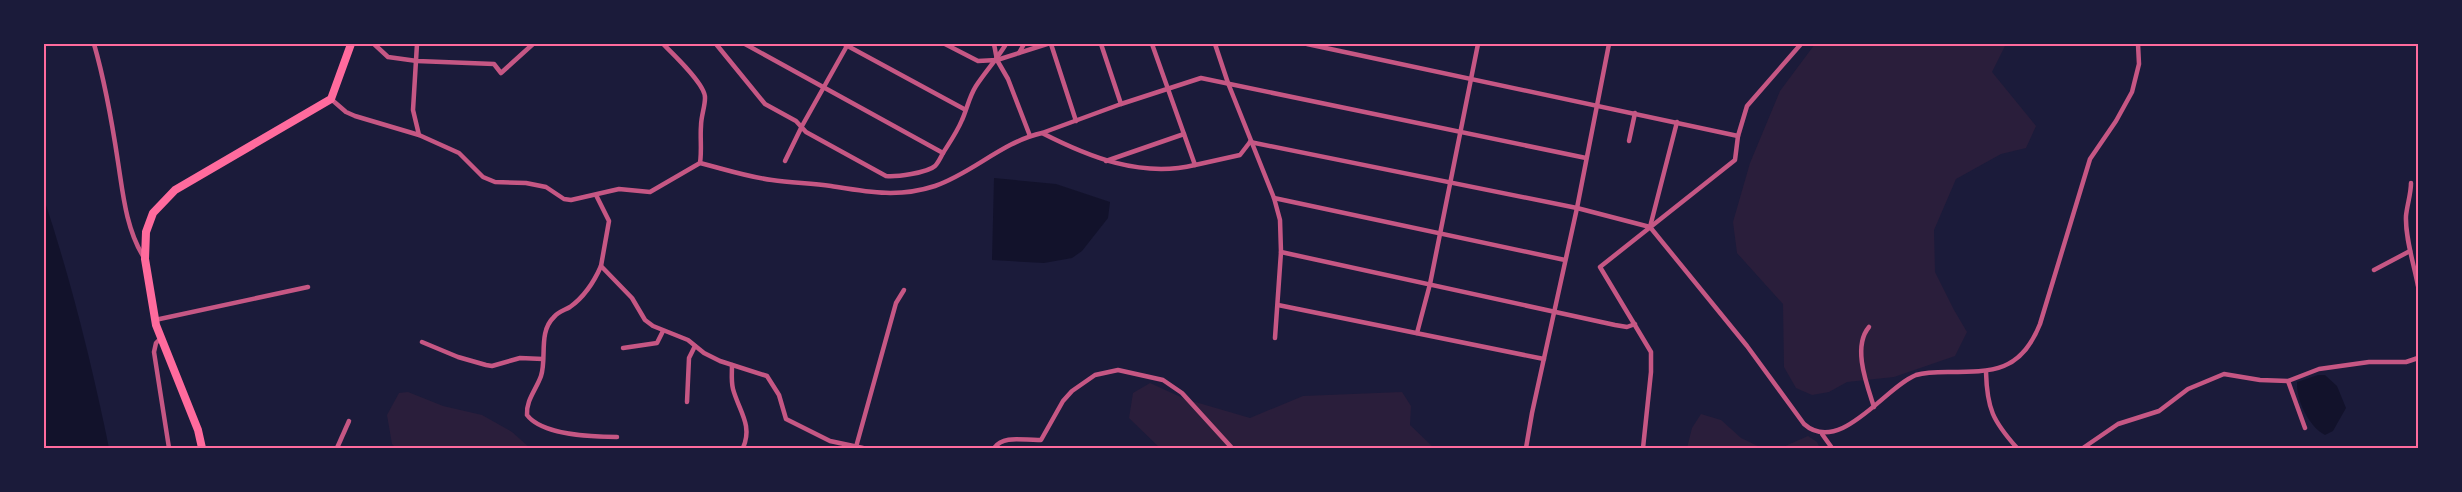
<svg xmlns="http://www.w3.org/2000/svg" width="2462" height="492" font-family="'Archivo Narrow',sans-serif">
<rect width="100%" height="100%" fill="#1b1b3a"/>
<g fill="#2a1e3b">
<path d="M1815,44H2006L1992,72L2036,126L2026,148L2001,154L1956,179L1934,230L1935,272L1954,310L1967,332L1955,356L1894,377L1847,382L1829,392L1812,395L1796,388L1784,367L1783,304L1737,253L1733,222L1750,163L1780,91Z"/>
<path d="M1150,383L1185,399L1250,418L1303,396L1402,392L1411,406L1410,425L1434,448H1160L1129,418L1133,393Z"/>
<path d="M408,392L443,406L482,415L512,432L530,448H396L392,444L387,415L399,393Z"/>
<path d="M1701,414L1721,420L1741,438L1762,448H1687L1692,428Z"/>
<path d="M1808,436L1817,442L1820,448H1781Z"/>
</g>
<g fill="#12122b">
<path d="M994,178L1056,184L1110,202L1108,218L1082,251L1072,258L1044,263L992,260Z"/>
<path d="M44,199C71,280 92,365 109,448H44Z"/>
<path d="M2318,375H2325L2337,386L2346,408L2333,431L2325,435C2309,427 2296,400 2297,382Z"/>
</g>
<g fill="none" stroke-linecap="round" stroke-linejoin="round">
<g stroke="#c65784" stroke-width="4.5">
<path d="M94,44C105,82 112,122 118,162C123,194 126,228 143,256"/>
<path d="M374,44L388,57L417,61L494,64L501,73L533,44"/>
<path d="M417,44L413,110L419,135"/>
<path d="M663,44C673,54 706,85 705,98C705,107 701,116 701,126C700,138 702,150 700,163"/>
<path d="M716,44L765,104L796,121L806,132L886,176C896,177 927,173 935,166C938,163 941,157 943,153"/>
<path d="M745,44L943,153C950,142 957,132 962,120C967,109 969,97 976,86C986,71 997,59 1006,44"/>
<path d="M844,44L964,109"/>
<path d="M945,44L978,61L997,60L1047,44"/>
<path d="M994,44L997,60L1008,79L1030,136"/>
<path d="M1051,44L1076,121"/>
<path d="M1101,44L1121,104"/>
<path d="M1152,44L1195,165L1240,155L1250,142"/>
<path d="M1215,44L1228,83L1274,198L1280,220L1281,252L1275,338"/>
<path d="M1307,44L1738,136"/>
<path d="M1019,53L1024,44"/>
<path d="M331,99L346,112L355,116L419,135L459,153L483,177L495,182L526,183L546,187L564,199L571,200L619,189L650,192L700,163C724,169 748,177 772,180C791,183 811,183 831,186C868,192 898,198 935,186C973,173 1002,142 1042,133C1089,157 1141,178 1195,165"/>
<path d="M1042,133L1121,104L1201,78L1586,158"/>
<path d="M1629,141L1635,113"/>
<path d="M1250,142L1577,208L1650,227L1747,346L1804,424C1840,456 1885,387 1916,375C1926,372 1938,372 1948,372C1993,372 2021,372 2040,324L2090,159L2116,121L2132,92L2139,64L2138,44"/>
<path d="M785,161L802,126L848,44"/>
<path d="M1106,161L1184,134"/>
<path d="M2411,183C2411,194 2407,205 2406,216C2405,238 2414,264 2418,286"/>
<path d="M596,195L609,221L601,266L632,298L645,320L653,326L688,340L704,353L720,361L767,376L779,395L786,419L830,441L863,448"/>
<path d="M1274,198L1565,260"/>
<path d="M1650,227L1677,122"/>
<path d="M1281,252L1615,325L1627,327L1635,324"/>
<path d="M601,266C594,282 584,297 570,307C565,310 558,312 554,317C538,332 547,358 541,376C536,390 526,400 527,415C542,435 593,437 617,437"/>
<path d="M2374,270L2410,251"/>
<path d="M1278,305L1544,359"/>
<path d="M155,320L308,287"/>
<path d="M1869,327C1852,347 1867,385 1874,407"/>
<path d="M1417,333L1430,284L1478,44"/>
<path d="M161,338L156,343L154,352L169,448"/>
<path d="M422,342L458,357L486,365L492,366L520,358L543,359"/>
<path d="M623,348L657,343L663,331"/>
<path d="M732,365C732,373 731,381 733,389C739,411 753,425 743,448"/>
<path d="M1986,372C1987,409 1993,421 2017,448"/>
<path d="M2288,381L2305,428"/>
<path d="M687,402L689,358L695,346"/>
<path d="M1822,434L1832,448"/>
<path d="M856,447L896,303L904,290"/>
<path d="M337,448L349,421"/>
<path d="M994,448C1004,434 1025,441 1041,440L1063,401L1072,391L1095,375L1118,370L1163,380L1182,393L1232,448"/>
<path d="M1526,448L1532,413L1577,208L1609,44"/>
<path d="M1643,448L1651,372V352L1600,267L1735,160L1738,136L1747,106L1801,44"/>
<path d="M2083,448L2118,424L2159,411L2188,389L2224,374L2260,380L2288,381L2319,369L2369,362H2406L2418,358"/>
</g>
<path stroke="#ff6b9d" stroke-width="8" d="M202,448L198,430L156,325L145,259L146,232L153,213L175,190L331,99L351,44"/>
</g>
<rect width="2462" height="492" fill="none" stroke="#1b1b3a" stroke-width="90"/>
<rect x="45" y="45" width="2372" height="402" fill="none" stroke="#ff6b9d" stroke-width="2"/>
</svg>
